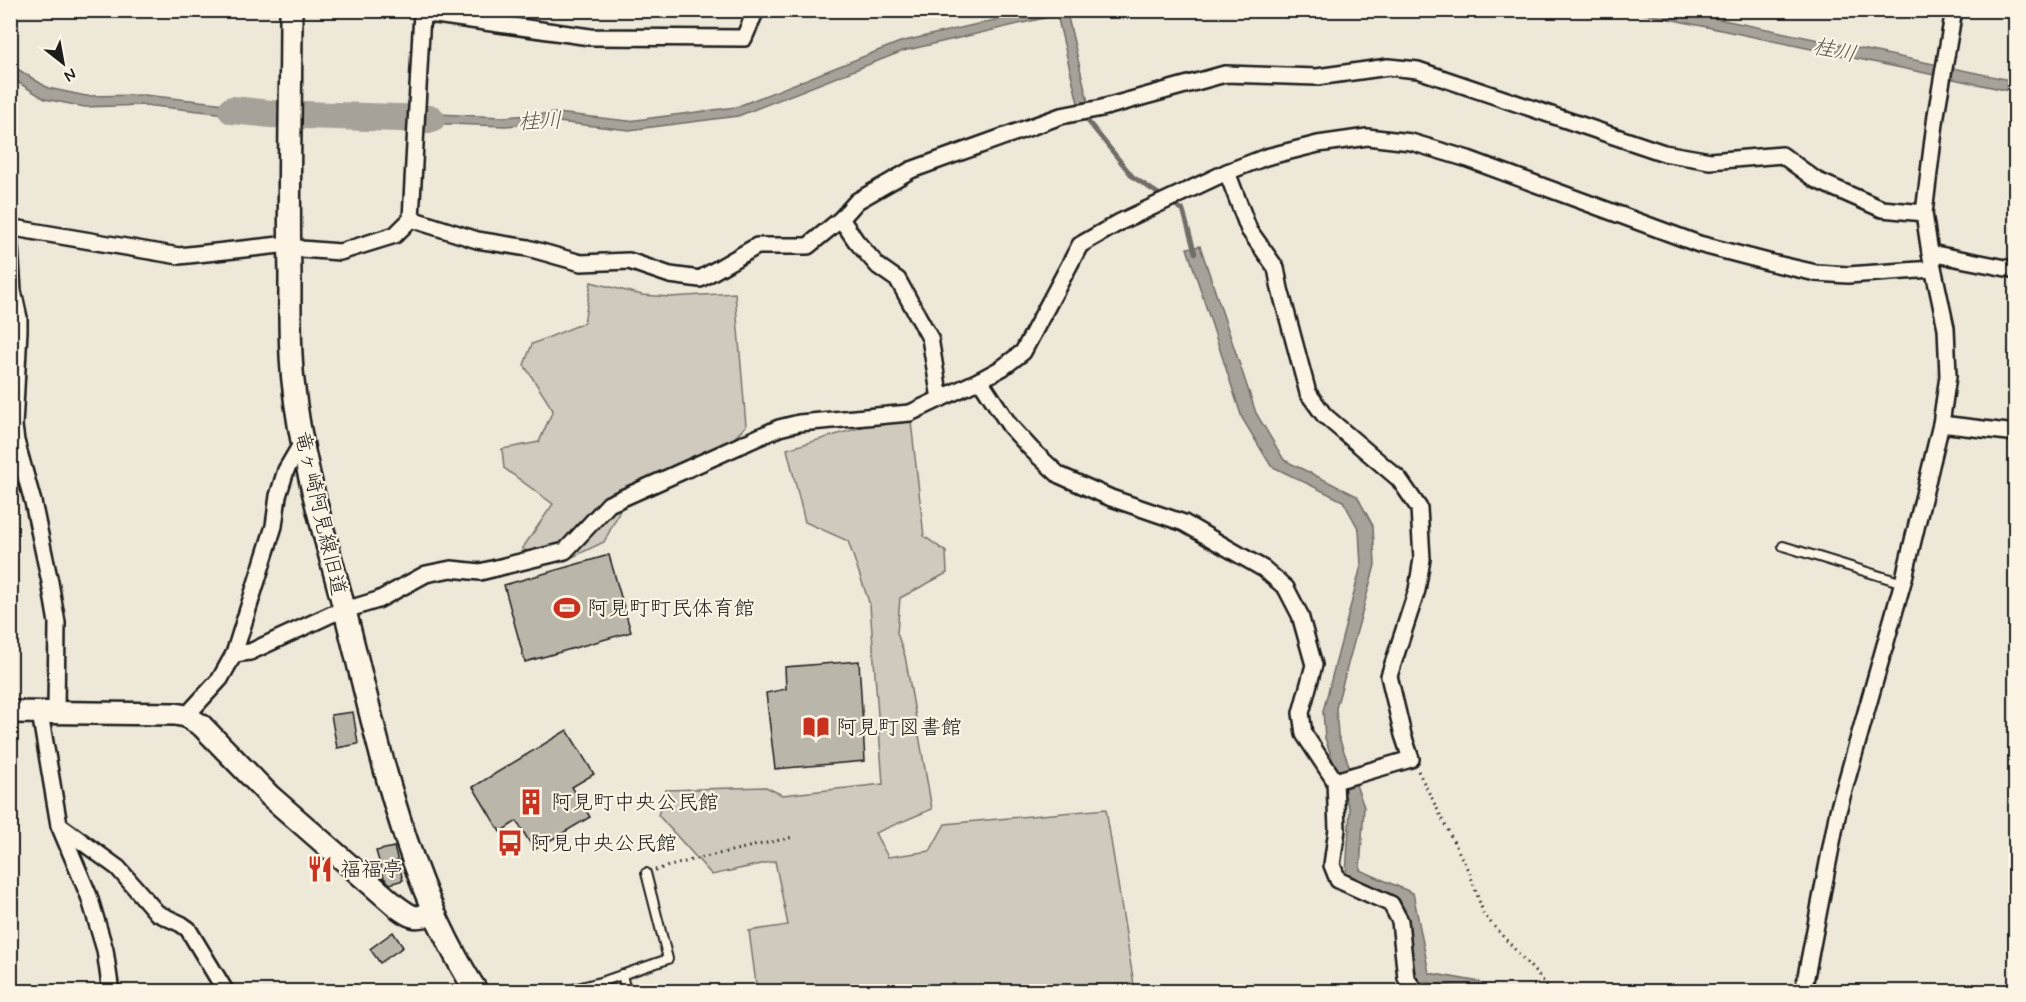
<svg xmlns="http://www.w3.org/2000/svg" width="2026" height="1002" font-family="Mynerve,'Klee One',sans-serif">
<rect width="100%" height="100%" fill="#eee8d9"/>
<filter id="ink" filterUnits="userSpaceOnUse"><feTurbulence type="fractalNoise" baseFrequency=".0167" numOctaves="2"/><feDisplacementMap in="SourceGraphic" scale="12" xChannelSelector="R" yChannelSelector="G"/><feConvolveMatrix kernelMatrix="1 2 1 2 8 2 1 2 1" color-interpolation-filters="sRGB"/></filter>
<g filter="url(#ink)">
<g fill="#cfcabd" stroke="#76736c" stroke-width="1.5">
<path d="M591,282L642,295L670,297L735,293L746,426L707,466L626,499L604,542L560,563L522,549L553,504L504,468L502,449L539,442L553,410L524,365L532,344L584,323Z"/>
<path d="M910,413L924,536L946,552L947,573L900,598L897,633L905,656L932,809L875,833L888,857L930,851L945,824L1106,809L1135,991H757L749,931L788,925L775,861L712,875L658,815L666,790L766,787L782,795L883,784L870,605L848,541L805,522L787,449Z"/>
</g>
<g fill="#a7a299" stroke="#6f6c67" stroke-width="1.5">
<path d="M1038,10L1072,11L1067,13L1088,102L1079,119L1078,103L1057,15L903,51L738,116L629,130L558,122L505,126L394,122V112L503,117L557,113L628,121L736,107L900,42Z"/>
<path d="M1631,11H1680L2015,81V92Z"/>
<path d="M11,65L48,88L86,96L144,95L271,109V119L144,105L85,107L45,99L11,78Z"/>
<path d="M1200,246L1256,413L1284,460L1357,496L1373,526L1375,565L1336,708L1338,735L1364,807L1360,870L1413,893L1429,973L1480,982L1489,991H1470L1467,989L1417,981L1400,900L1346,875L1350,810L1325,738L1323,711L1361,566L1359,530L1343,501L1271,466L1242,418L1187,248Z"/>
</g>
<g fill="none" stroke-linecap="round" stroke-linejoin="round">
<path stroke="#6f6c67" stroke-width="4.5" d="M1083,115L1133,177L1183,210L1195,253"/>
<path stroke="#a7a299" stroke-width="28" d="M232,110L271,114L431,119"/>
</g>
<g fill="#bab6aa" stroke="#1c1c1c" stroke-width="1.5">
<path d="M609,555L631,632L525,662L504,585Z"/>
<path d="M859,661L865,761L775,769L766,693L786,689L785,667Z"/>
<path d="M353,712L358,744L337,748L331,715Z"/>
<path d="M567,730L594,774L572,787L590,817L534,850L517,821L500,832L473,787Z"/>
<path d="M394,847L403,880L390,884L384,878L376,851Z"/>
<path d="M393,932L403,947L380,963L370,949Z"/>
</g>
<g fill="none" stroke-linecap="round" stroke-linejoin="round">
<g stroke="#1c1c1c" stroke-width="12">
<g id="lane">
<path d="M1783,546L1903,583"/>
<path d="M622,974L626,992"/>
<path d="M562,992L604,981L668,959L646,873"/>
</g>
</g>
<g stroke="#1c1c1c" stroke-width="20">
<g id="street">
<path d="M422,10V13L590,37L744,38L756,10"/>
<path d="M1227,172L1249,230L1276,268L1280,289L1308,393L1324,415L1399,479L1419,508L1422,559L1417,590L1389,676L1403,735L1411,759L1335,781"/>
<path d="M411,219L477,240L528,248L581,263L629,261L670,275L700,279L757,246H808L841,219L857,201L911,170L1061,116L1102,108L1225,74L1317,77L1388,67L1418,70L1664,153L1710,161L1782,155L1816,180L1882,209L1924,213"/>
<path d="M841,219L856,241L878,266L898,280L930,338L940,399"/>
<path d="M14,228L179,256L289,244L301,249L340,252L395,235L411,219L422,13"/>
<path d="M10,246L13,291L19,318V330L14,426L16,441L33,502L50,582L57,623L56,713"/>
<path d="M1930,253L2016,270"/>
<path d="M980,380L1010,426L1032,450L1059,475L1111,498L1184,523L1264,569L1286,588L1300,615L1314,665L1301,713L1304,734L1335,781L1337,829L1332,865L1338,880L1391,904L1400,921L1406,978L1416,992"/>
<path d="M1941,424L2016,433"/>
<path d="M234,654L250,652L332,614L378,600L426,574L451,569L480,572L565,551L609,504L779,428L799,423L910,413L980,380L1002,368L1023,352L1080,245L1120,222L1227,172L1266,157L1318,144L1367,137L1411,142L1468,159L1699,244L1772,263L1816,273L1848,275L1933,269"/>
<path d="M40,713L59,825L89,896L105,950L111,992"/>
<path d="M186,716L220,679L234,654L274,526L278,496L286,470L303,441"/>
<path d="M59,825L118,868L157,913L181,924L188,929L226,992"/>
<path d="M1803,992L1838,811L1904,578L1941,424L1948,376L1946,328L1930,253L1924,213L1936,115L1954,10"/>
</g>
</g>
<g stroke="#1c1c1c" stroke-width="26">
<g id="secondary">
<path d="M291,10C291,99 288,187 290,275C290,310 289,346 293,381C301,461 327,542 347,619C379,744 405,882 477,992"/>
<path d="M10,712L175,714L186,716L202,726L270,796L396,906C412,918 414,919 434,914"/>
</g>
</g>
<g stroke="#1c1c1c" stroke-width="3" stroke-dasharray="1.5 4.5" stroke-linecap="butt">
<path d="M1418,771L1470,874L1484,915L1553,992"/>
<path d="M655,870L696,859L793,837"/>
</g>
<use href="#lane" stroke="#fcf5e5" stroke-width="8"/>
<use href="#street" stroke="#fcf5e5" stroke-width="15"/>
<use href="#secondary" stroke="#fcf5e5" stroke-width="21"/>
</g>
</g>
<defs>
<g id="stadium-bare" transform="scale(2.07)"><path d="M0-5a6.5 5 0 1 0 0 10a6.5 5 0 1 0 0-10ZM-3.5-1.8h7v3.6h-7Z" fill="#c8321e" stroke="#fcf5e5" stroke-width="2.5" paint-order="stroke"/></g>
<g id="library-bare" transform="scale(2.07)"><path d="M-6-4Q-3-5.5-.7-3.5V5Q-3 3-6 4ZM6-4Q3-5.5 .7-3.5V5Q3 3 6 4Z" fill="#c8321e" stroke="#fcf5e5" stroke-width="2.5" paint-order="stroke"/></g>
<g id="building-bare" transform="scale(2.07)"><path d="M-4-6H4V6H1V3H-1V6H-4ZM-2.5-4.3h1.7v1.8h-1.7ZM.8-4.3h1.7v1.8H.8ZM-2.5-1h1.7V.8h-1.7ZM.8-1h1.7V.8H.8Z" fill="#c8321e" stroke="#fcf5e5" stroke-width="2.5" paint-order="stroke"/></g>
<g id="bus-bare" transform="scale(2.07)"><path d="M-5-6H5V4H4V6H2V4H-2V6H-4V4H-5ZM-3.5-4V0h7V-4ZM-3.5 1.2v1.5H-2V1.2ZM2 1.2v1.5H3.5V1.2Z" fill="#c8321e" stroke="#fcf5e5" stroke-width="2.5" paint-order="stroke"/></g>
<g id="restaurant-bare" transform="scale(2.07)"><path d="M-5-6h1v4h1v-4h1v4h1v-4h1v5L-1.5 .5V6h-2V.5L-5-1ZM5-6V6H3V1.5H1.5Q1.5-4 5-6Z" fill="#c8321e" stroke="#fcf5e5" stroke-width="2.5" paint-order="stroke"/></g>
</defs>
<g fill-rule="evenodd">
<use href="#stadium-bare" x="567" y="608"/>
<use href="#library-bare" x="816" y="727"/>
<use href="#building-bare" x="531" y="802"/>
<use href="#bus-bare" x="510" y="843"/>
<use href="#restaurant-bare" x="320" y="869"/>
</g>
<g text-anchor="middle" stroke-width="4.5" stroke-linejoin="round" paint-order="stroke">
<g font-size="21" fill="#1c1c1c" stroke="#fcf5e5">
<text transform="translate(321 513) rotate(77)" y="7">竜ヶ崎阿見線旧道</text>
</g>
<g font-size="21" fill="#1c1c1c" stroke="#fcf5e5" text-anchor="start">
<text x="587" y="615">阿見町町民体育館</text>
<text x="836" y="734">阿見町図書館</text>
<text x="551" y="809">阿見町中央公民館</text>
<text x="530" y="850">阿見中央公民館</text>
<text x="340" y="876">福福亭</text>
</g>
<g font-size="22" font-style="italic" fill="#5b5854" stroke="#fcf5e5">
<text transform="translate(1835 49) rotate(12)" y="8">桂川</text>
<text transform="translate(540 120) rotate(-2)" y="8">桂川</text>
</g>
</g>
<rect width="2026" height="1002" fill="none" stroke="#fcf5e5" stroke-width="36"/>
<rect x="18" y="18" width="1990" height="966" fill="none" stroke="#1c1c1c" stroke-width="2" filter="url(#ink)"/>
<g transform="translate(63 63) rotate(149)" stroke="#fcf5e5" stroke-width="4.5" paint-order="stroke">
<path d="M0-4.5L10 22L0 15L-10 22Z" fill="#1c1c1c"/>
<text y="-9" font-size="16" font-weight="bold" text-anchor="middle" fill="#1c1c1c">N</text>
</g>
</svg>
